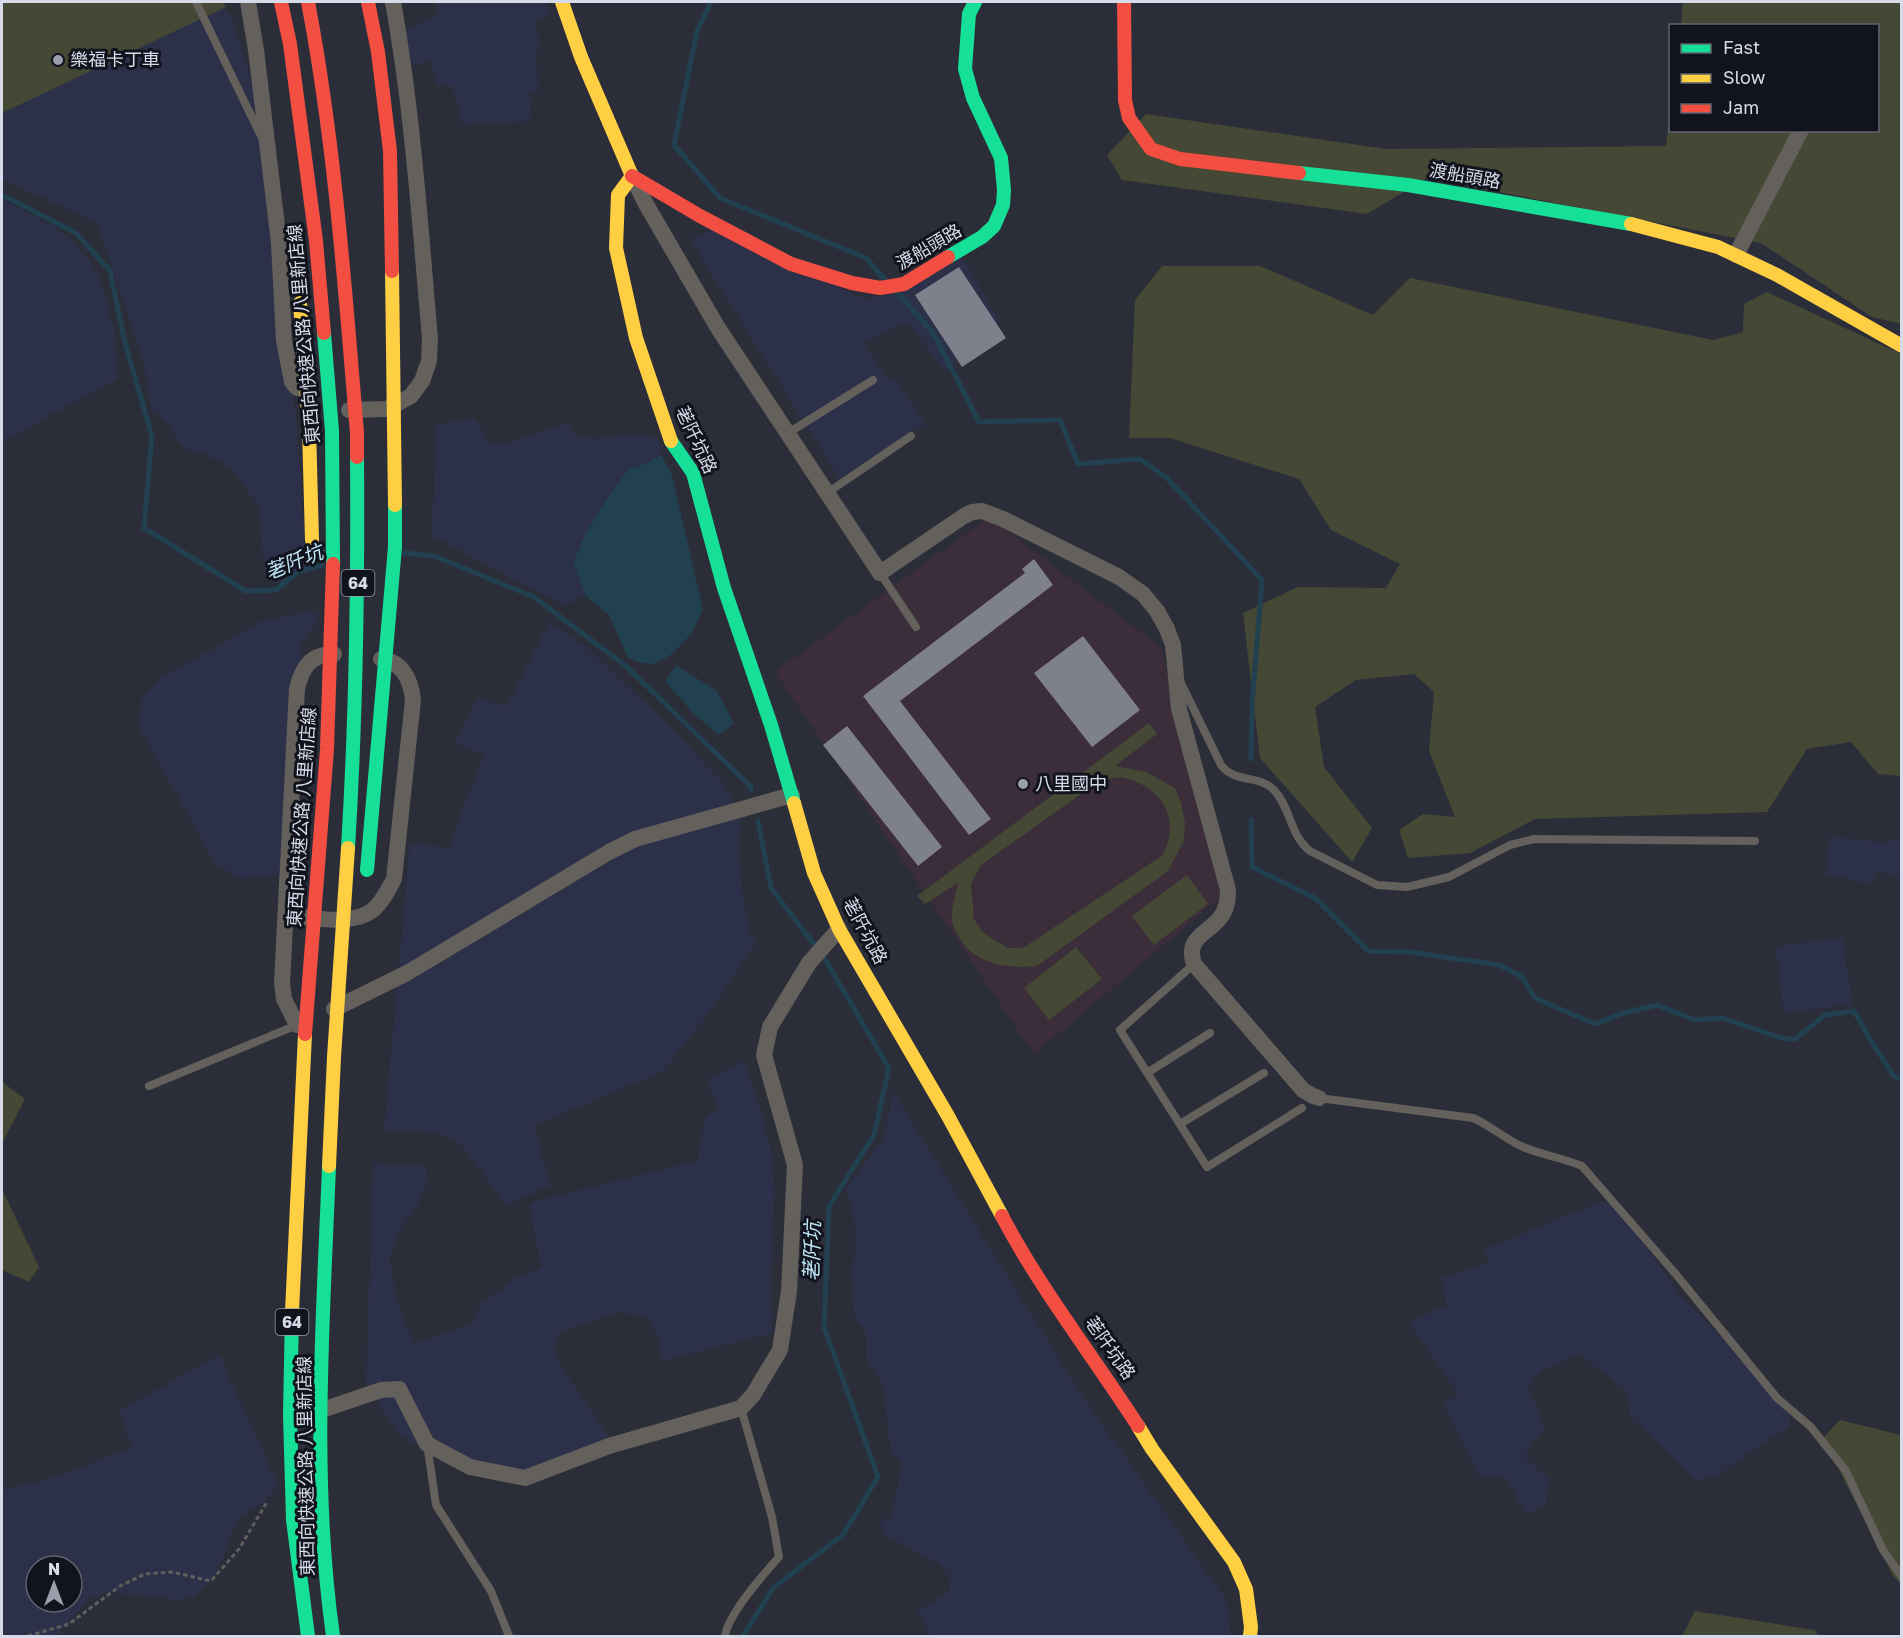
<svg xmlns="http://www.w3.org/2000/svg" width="1903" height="1638" font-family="'Golos Text','Noto Sans TC',sans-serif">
<rect width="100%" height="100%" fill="#2b2e39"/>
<g fill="#2c3149" fill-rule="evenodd">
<path d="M2,2H216L232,17L266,130L297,428L306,566L300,574L281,582L272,580L264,566L259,506L248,491L231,468L205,454L190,451L179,442L166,422L151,411L144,364L97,223L2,179Z"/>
<path d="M436,2H546L549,14L535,22L540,48L536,51L538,92L531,94L529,121L462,124L453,86H436L430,60L414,66L402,32L438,14Z"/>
<path d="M2,199L53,226L68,237L92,264L101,280L115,335L117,379L2,442Z"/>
<path d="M712,230L862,298L878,297L962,257L1000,322L946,372L907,322L864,342L886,379L898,381L925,425L840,479L690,240Z"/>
<path d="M475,418L489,442L503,445L568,423L575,436L595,439L643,433L659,441L661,455L647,463L628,470L610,494L586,533L573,562L586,596L564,605L432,536L436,425Z"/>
<path d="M306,612L316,613L318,619L302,643L293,865L278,875L241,879L215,863L140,729V710L143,697L159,679L262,621Z"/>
<path d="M549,621L583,644L667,724L722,782L734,801L740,816L739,855L744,904L751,935L757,941L715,1005L663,1071L534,1126L551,1186L505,1205L461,1144L448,1136L425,1131L384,1130L410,843L448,848L484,754L455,743L478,698L506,707Z"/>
<path d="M1829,837L1884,842L1901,839V878L1877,871L1871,884L1827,875Z"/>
<path d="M1843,938L1852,1004L1784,1013L1775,946Z"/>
<path d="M744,1060L765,1125L772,1155L775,1191L771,1279L772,1333L662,1361L659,1338L646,1317L619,1312L558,1332L555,1347L562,1369L613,1442L517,1478L470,1472L444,1463L399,1434L366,1387L373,1164L425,1166L428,1181L419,1202L400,1230L390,1259L395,1294L414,1344L473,1323L480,1305L517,1277L541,1267L529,1203L697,1161L706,1115L718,1110L707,1080Z"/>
<path d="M893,1092L1081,1394L1224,1597L1230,1621V1636H931L917,1611L949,1592L951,1579L937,1563L884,1534L880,1523L891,1515L894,1503L902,1461L891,1452L883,1383L866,1358V1332L856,1321L853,1307L852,1268L855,1258V1223L846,1188L880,1143L885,1133Z"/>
<path d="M1611,1198L1680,1295L1791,1409L1789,1426L1715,1477L1694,1480L1630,1417L1628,1392L1579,1354L1541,1371L1528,1388L1545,1428L1534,1440L1524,1457L1549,1479L1546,1504L1526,1514L1505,1477H1480L1443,1404L1459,1394L1408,1322L1447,1305L1441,1279L1489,1262L1485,1249Z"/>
<path d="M219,1355L277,1482L273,1491L260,1504L241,1516L232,1530L217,1574L195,1597L178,1600L109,1592L91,1598L56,1636H2V1491L64,1474L131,1448L119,1411ZM36,1566H72V1602H36Z"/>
</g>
<path fill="#3b2d39" d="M989,517L1161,647L1222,896L1034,1054L775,672Z"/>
<g fill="#444834" fill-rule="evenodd">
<path d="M2,2H223L226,7L2,113Z"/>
<path d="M1683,2H1901V324L1872,317L1761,243L1427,178L1367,214L1122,180L1107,155L1146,114L1386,149L1666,146L1670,111V130H1878V26L1681,25Z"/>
<path d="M1162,266H1260L1373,315L1410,278L1713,340L1743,332L1744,304L1767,292L1901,354V776L1878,774L1851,742L1807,749L1767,812L1535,819L1470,853L1408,858L1399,830L1423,814L1455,817L1429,751L1434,692L1414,674L1356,680L1315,707L1324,767L1372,828L1352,862L1260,758L1243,613L1298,587L1386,588L1400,564L1331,530L1299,479L1170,438H1129L1135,300Z"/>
<path d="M1149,723L1157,734L1115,766L1146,772L1175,788L1181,803L1185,823L1184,841L1168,871L1037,966C1009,969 974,965 959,937C957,932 952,926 952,920C951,908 956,895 958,883L925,904L917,896ZM1120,777C1160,785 1182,816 1163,855L1023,948H1008L993,939L982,931L974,919L971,884L981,865L1101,780Z"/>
<path d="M1187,875L1208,904L1154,945L1132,916Z"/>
<path d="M1076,947L1102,979L1049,1020L1024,988Z"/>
<path d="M2,1082L25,1099L2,1144Z"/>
<path d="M2,1189L39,1267L29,1282L2,1270Z"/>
<path d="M1840,1420L1901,1435V1584L1893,1576L1823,1438Z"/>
<path d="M1695,1611L1815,1630L1818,1636H1682Z"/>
</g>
<g fill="#214150">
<path d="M661,455L671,472L703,609L692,633L672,654L655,664L641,663L628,658L609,615L586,596L573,562L586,533L610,494L628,470L647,463Z"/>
<path d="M676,665L717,691L734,723L719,735L694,714L665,681Z"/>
</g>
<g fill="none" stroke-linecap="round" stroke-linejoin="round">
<g stroke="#214150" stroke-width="5">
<path d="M711,2L697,31L674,145L720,198L866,258L886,281"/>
<path d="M2,195L76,233L110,271L125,343L152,436L144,528L246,591L276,590L298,572L322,565"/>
<path d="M897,292L934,334L979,422L1060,420L1078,464L1140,459L1166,477L1262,580L1252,705L1251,759"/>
<path d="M404,553L434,556L534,597L626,666L751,787V790"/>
<path d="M1251,820L1252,867L1315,898L1368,951L1410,952L1499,965L1521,976L1535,998L1595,1024L1620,1014L1657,1005L1695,1020L1722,1018L1784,1039H1795L1825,1015L1854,1011L1871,1041L1893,1075L1902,1080"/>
<path d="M743,1636L773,1588L843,1535L878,1477L824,1327L829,1206L874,1135L889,1068L823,956L771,888L758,821"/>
</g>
</g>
<g fill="#7e808c">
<path d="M959,267L1006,338L962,367L915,295Z"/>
<path d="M1034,559L1053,585L900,701L991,819L969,835L863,696L1025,573L1022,569Z"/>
<path d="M1083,636L1140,710L1092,747L1034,673Z"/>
<path d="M847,726L942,847L918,866L823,745Z"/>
</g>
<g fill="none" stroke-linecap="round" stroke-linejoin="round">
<path stroke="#605e5d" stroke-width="3" stroke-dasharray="4.5 3" stroke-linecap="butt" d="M28,1636L69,1624L120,1586L145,1574L172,1572L211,1581L239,1549L267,1502"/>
<g stroke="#64605c" stroke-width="8">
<path d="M196,2L262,138"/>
<path d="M788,433L873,380"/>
<path d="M827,493L911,436"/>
<path d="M880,573L916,627"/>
<path d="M1181,683L1221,765C1236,784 1258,774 1274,790C1291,808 1289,834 1310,851L1377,885L1407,887L1449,877L1510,845L1534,839L1755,841"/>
<path d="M1194,964L1120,1030L1207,1167L1302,1108"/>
<path d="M1147,1073L1210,1033"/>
<path d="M149,1086L297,1025"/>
<path d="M1319,1098L1473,1118C1491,1126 1505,1139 1523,1147C1542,1155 1563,1158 1582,1166L1674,1272L1777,1398L1811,1427L1846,1471L1883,1550L1902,1577"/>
<path d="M1180,1124L1264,1073"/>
<path d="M427,1444L436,1505L491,1591L509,1636"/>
<path d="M725,1636C729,1613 763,1575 779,1557L772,1517L741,1408"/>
</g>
<g stroke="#64605c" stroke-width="16">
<path d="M248,2L256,50L279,243L284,341L292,382L297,388"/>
<path d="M632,176L647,206L718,328L880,573L964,516L972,512L982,511L1003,519L1119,577L1143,594L1157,611L1167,629L1173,645L1179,709L1228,890C1228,900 1227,909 1220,918C1207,934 1185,938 1194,964L1303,1090L1313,1096L1319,1098"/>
<path d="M1736,255L1801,130"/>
<path d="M349,410L387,409L411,396L422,381L429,361L430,338C420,226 413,113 393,2"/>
<path d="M286,915C311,917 351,927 373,910C383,901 388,890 394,879L413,700C411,680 403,662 381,659"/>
<path d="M334,1009L407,973L609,852L635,839L792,795"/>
<path d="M302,1023L297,1025L284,999L282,983L297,689C302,667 311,654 334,654"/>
<path d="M316,1412L381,1390L399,1389L427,1444L470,1467L525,1478L609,1446L741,1408L753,1395L780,1350L789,1291L795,1165L764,1055L770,1027L809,963L839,929"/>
</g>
<g stroke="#16e098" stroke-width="14">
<path d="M1299,173L1408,185L1631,224"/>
<path d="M948,257L982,237L994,226L1003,205L1004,190L1001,158L973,98L965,69L969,14L975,2"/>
<path d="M671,441L693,473L724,588L771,725L794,803"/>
</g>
<g stroke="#ffcf43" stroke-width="14">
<path d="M562,2L581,57L632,176L618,195L616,248L636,338L671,441"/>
<path d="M1631,224L1718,247L1777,275L1902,346"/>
<path d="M794,803L814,873L839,929L948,1116L1002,1216"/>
<path d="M1138,1426L1152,1449L1234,1562L1246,1589L1251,1627L1250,1636"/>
</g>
<g stroke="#f24e42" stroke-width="14">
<path d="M1124,2L1125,100L1129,118L1151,149L1180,159L1299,173"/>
<path d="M632,176L700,216L791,264L852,283L880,288L904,284L948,257"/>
<path d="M1002,1216C1041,1290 1093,1356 1138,1426"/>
</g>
<g stroke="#16e098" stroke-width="14">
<path d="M324,333L332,431L333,564"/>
<path d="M348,848C356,718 358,587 357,457"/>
<path d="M367,870L395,547V505"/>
<path d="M329,1166C323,1322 311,1480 333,1636"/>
<path d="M292,1312L290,1414L293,1520L308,1636"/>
</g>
<g stroke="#ffcf43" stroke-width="14">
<path d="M392,271L395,505"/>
<path d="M300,303L309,427L312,540"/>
<path d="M329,1166L334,1057L348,848"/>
<path d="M292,1312L305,1034"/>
</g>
<g stroke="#f24e42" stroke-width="14">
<path d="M281,2L290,44L316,241L324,333"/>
<path d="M308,2C335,144 345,289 357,433V457"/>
<path d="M368,2L378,52L390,151L392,271"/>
<path d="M305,1034L327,749L333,564"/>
</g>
</g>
<g fill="#9b9eab" stroke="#11131d" stroke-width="2">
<circle cx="58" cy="60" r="6"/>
<circle cx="1023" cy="784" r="6"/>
</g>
<g text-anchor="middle" stroke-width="6" stroke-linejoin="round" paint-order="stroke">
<g fill="#11131d" stroke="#9c9eab" stroke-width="1.5">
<rect x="341.5" y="570" width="33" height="26" rx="4.5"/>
<rect x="275.5" y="1309" width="33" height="26" rx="4.5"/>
</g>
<g font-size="16" font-weight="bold" fill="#d7dae8">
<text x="358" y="589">64</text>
<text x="292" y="1328">64</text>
</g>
<g font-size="18" fill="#d7dae8" stroke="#11131d" text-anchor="start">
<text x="70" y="66">樂福卡丁車</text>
<text x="1035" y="790">八里國中</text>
</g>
<g font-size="18" fill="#d7dae8" stroke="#11131d">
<text transform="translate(1465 176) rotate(10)" y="6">渡船頭路</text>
<text transform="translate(929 247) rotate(-30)" y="6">渡船頭路</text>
<text transform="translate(304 334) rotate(-95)" y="6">東西向快速公路 八里新店線</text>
<text transform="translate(696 440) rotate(65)" y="6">荖阡坑路</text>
<text transform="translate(302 817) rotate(-86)" y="6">東西向快速公路 八里新店線</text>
<text transform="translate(865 931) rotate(62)" y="6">荖阡坑路</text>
<text transform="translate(1110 1348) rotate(55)" y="6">荖阡坑路</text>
<text transform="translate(306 1466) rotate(-91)" y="6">東西向快速公路 八里新店線</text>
</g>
<g font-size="20" font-style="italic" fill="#bfe6f8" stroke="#11131d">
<text transform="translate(294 562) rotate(-22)" y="7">荖阡坑</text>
<text transform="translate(812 1251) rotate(-88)" y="7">荖阡坑</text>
</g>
</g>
<rect width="1903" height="1638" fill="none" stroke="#d7dae8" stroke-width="6"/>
<rect x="1669" y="24" width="210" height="108" fill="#11131d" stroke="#60636e" stroke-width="1.5"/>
<rect x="1681" y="44" width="30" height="9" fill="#16e098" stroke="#60636e" stroke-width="1.5"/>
<text x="1723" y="54" font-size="18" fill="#d7dae8">Fast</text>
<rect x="1681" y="74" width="30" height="9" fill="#ffcf43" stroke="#60636e" stroke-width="1.5"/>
<text x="1723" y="84" font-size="18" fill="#d7dae8">Slow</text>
<rect x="1681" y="104" width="30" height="9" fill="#f24e42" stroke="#60636e" stroke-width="1.5"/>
<text x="1723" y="114" font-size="18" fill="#d7dae8">Jam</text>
<g transform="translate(54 1584)"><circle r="28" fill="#11131d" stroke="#60636e" stroke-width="1.5"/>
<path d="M0-4.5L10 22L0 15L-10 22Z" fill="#9b9eab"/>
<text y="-9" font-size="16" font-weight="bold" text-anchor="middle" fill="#d7dae8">N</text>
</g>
</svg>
